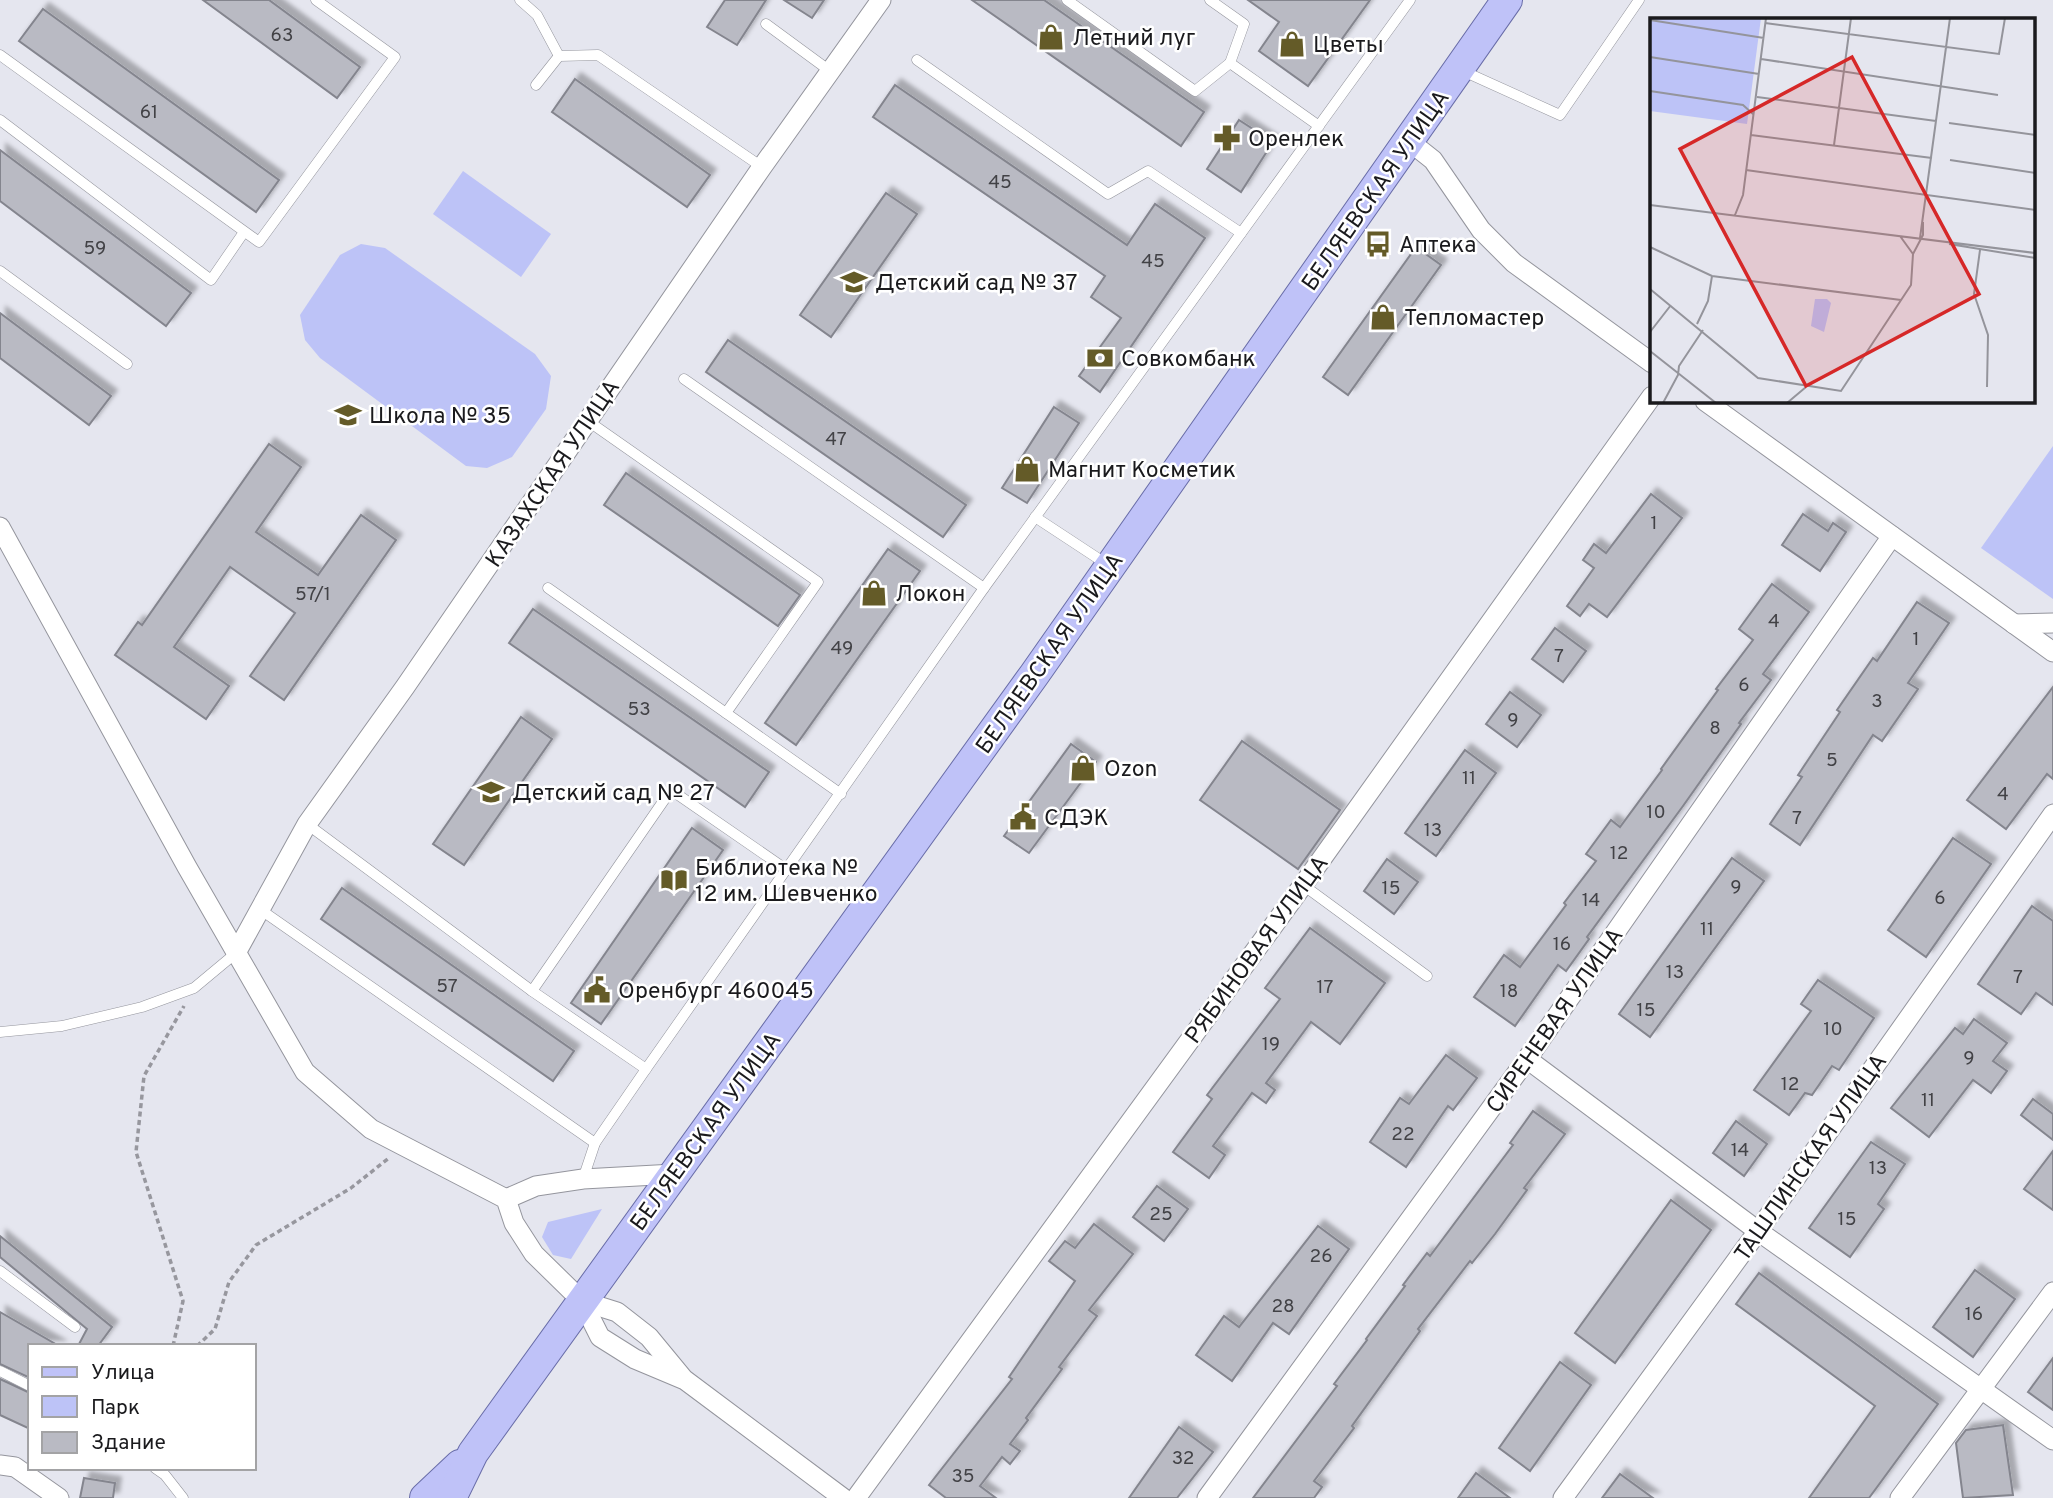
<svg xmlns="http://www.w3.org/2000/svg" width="2053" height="1498" font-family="Overpass,sans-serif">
<defs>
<filter id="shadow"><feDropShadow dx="6" dy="-6" stdDeviation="2" flood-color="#0004"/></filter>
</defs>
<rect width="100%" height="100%" fill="#e5e6ef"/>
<g fill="#bdc3f7">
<path d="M463,171L551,234L521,277L433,214Z"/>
<path d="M361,244L385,248L535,354L551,376L546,409L512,457L487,468L466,466L320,358L305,340L300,315L340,255Z"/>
<path d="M2053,446V599L1981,548Z"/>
<path d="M602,1209L571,1259L553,1255L542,1237L548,1222Z"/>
</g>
<g fill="#b9bac3" stroke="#84858e" stroke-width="2" filter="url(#shadow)">
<path d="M203,0H269L360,67L337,98Z"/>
<path d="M725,0H766L737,45L707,27Z"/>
<path d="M784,0H824L812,18Z"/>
<path d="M972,0H1044L1204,112L1181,146Z"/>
<path d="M1248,0H1370L1308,86L1259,51L1279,22Z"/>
<path d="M43,9L279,180L256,212L19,41Z"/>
<path d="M575,79L710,175L687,207L552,112Z"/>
<path d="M895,85L1127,245L1155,204L1205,238L1100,392L1079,376L1121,318L1091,297L1105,276L873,117Z"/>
<path d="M1239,120L1273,142L1241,192L1207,169Z"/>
<path d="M0,150L191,293L166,326L0,201Z"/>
<path d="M886,193L917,214L831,337L800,315Z"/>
<path d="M1416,247L1441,265L1348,395L1323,377Z"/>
<path d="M0,313L111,396L89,425L0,358Z"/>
<path d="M728,340L966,505L943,537L706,372Z"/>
<path d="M1054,407L1079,423L1027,503L1002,488Z"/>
<path d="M269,444L301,467L256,532L318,575L361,515L396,540L284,700L250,676L295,613L230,567L174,647L229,686L206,719L115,655L138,622L142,625Z"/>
<path d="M626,473L800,595L778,626L604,505Z"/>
<path d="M1651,494L1682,518L1607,617L1589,604L1580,616L1567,606L1594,568L1583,560L1594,544L1606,553Z"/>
<path d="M1803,514L1828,531L1833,523L1846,532L1820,571L1782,545Z"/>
<path d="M888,549L920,571L796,745L765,723Z"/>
<path d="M1772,584L1809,612L1763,674L1771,680L1739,723L1741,724L1683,806L1587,937L1589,939L1566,971L1558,965L1515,1026L1474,997L1504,955L1520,967L1566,905L1564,903L1596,861L1586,854L1611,820L1620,827L1662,770L1661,769L1718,690L1716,689L1753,640L1739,629Z"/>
<path d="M1917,602L1949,623L1908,683L1918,689L1882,741L1873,735L1800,845L1770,824L1802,777L1798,775L1840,712L1837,710L1873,658L1877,661Z"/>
<path d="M533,609L769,772L745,807L509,643Z"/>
<path d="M1555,628L1586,651L1563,682L1532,659Z"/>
<path d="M2053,687V779L2047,774L2006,829L1967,800Z"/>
<path d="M1510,692L1541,715L1517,747L1486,724Z"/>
<path d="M521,717L552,739L464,865L433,844Z"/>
<path d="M1242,741L1340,810L1298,869L1200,800Z"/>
<path d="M1071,744L1096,762L1029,853L1004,836Z"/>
<path d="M1465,750L1496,773L1436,856L1405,833Z"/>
<path d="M692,828L723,850L601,1024L571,1003Z"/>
<path d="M1953,838L1991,864L1926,957L1888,930Z"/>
<path d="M1732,858L1764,881L1650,1037L1619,1014Z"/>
<path d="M1387,859L1418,882L1394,914L1364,891Z"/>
<path d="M342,888L574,1051L553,1081L321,919Z"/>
<path d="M2032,906L2053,921V1005L2036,993L2021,1014L1978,984Z"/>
<path d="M1310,928L1385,983L1340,1044L1311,1022L1266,1083L1275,1090L1266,1103L1252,1093L1213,1146L1225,1155L1209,1178L1173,1152L1212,1099L1207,1095L1280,999L1265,988Z"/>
<path d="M1818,980L1874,1018L1839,1070L1832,1066L1812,1095L1805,1093L1789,1115L1754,1090L1811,1011L1801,1004Z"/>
<path d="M1974,1019L2007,1043L1993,1061L2007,1071L1991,1093L1973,1080L1929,1137L1891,1108L1955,1028L1963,1034Z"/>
<path d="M1446,1055L1477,1078L1453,1110L1448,1106L1406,1167L1370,1142L1400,1098L1409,1104Z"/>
<path d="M2033,1099L2053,1114V1140L2021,1115Z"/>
<path d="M1533,1111L1565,1134L1524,1188L1527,1190L1495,1234L1472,1263L1470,1261L1418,1329L1420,1331L1352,1426L1354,1428L1314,1481L1322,1487L1314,1498H1253L1337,1386L1334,1384L1367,1340L1366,1339L1405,1286L1403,1285L1427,1253L1430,1256L1513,1145L1510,1143Z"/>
<path d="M1736,1121L1767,1144L1744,1176L1713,1153Z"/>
<path d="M1871,1142L1905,1164L1878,1204L1884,1209L1850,1257L1809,1228Z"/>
<path d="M2053,1151V1210L2024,1189Z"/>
<path d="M1157,1186L1188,1209L1164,1241L1133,1217Z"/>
<path d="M1671,1200L1711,1230L1615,1363L1575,1333Z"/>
<path d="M1094,1224L1133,1254L1089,1310L1097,1316L1059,1367L1062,1369L1026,1418L1028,1420L1010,1444L1020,1451L1010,1464L1002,1457L980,1486L996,1498H946L929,1485L1012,1379L1009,1377L1075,1281L1049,1261L1065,1241L1075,1248Z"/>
<path d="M1318,1226L1349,1249L1289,1334L1273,1323L1232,1381L1196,1355L1224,1316L1239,1327Z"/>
<path d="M0,1236L112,1327L98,1346H78L87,1329L0,1257Z"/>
<path d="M1975,1270L2015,1299L1973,1357L1933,1327Z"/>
<path d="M1759,1273L1938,1404L1869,1498H1809L1875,1406L1736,1304Z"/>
<path d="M0,1312L59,1346H30V1378L0,1364Z"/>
<path d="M2053,1358V1410L2028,1392Z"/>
<path d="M1560,1362L1591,1385L1530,1471L1499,1448Z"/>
<path d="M0,1379L30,1393V1429L0,1415Z"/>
<path d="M2003,1425L2013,1495L1963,1498L1956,1443L1966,1430Z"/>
<path d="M1179,1427L1213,1452L1177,1498H1129Z"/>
<path d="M1476,1473L1510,1498H1458Z"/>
<path d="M1620,1474L1653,1498H1602Z"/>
<path d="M84,1478L115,1483L113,1498H80Z"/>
</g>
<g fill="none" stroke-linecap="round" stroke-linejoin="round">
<g stroke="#94959d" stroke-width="11">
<g id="service">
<path d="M520,0L537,15L559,56"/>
<path d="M1067,0L1195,91L1230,63"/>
<path d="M1210,0L1244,24L1230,63L1319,126"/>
<path d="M766,24L830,71"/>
<path d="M0,55L259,242L395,57L316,0"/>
<path d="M917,60L1108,194L1148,171L1241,233"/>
<path d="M1463,71L1560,115L1639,0"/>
<path d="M536,85L559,56L598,55L762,167"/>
<path d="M0,120L211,280L244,232"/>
<path d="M0,271L127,364"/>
<path d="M684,379L984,588"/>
<path d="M588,421L818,582L726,713L841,794"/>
<path d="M1035,517L1108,565"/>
<path d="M548,588L726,713"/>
<path d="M307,824L532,991L646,1069"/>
<path d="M1303,885L1427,976"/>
<path d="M261,910L595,1143"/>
<path d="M532,991L671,790L787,870"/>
<path d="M0,1032L62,1026L142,1007L194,988L236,953"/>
<path d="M583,1179L595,1143L646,1069L984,588L1410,0"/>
<path d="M0,1271L75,1327"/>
<path d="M0,1371L30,1386"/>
<path d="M155,1468L165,1475L183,1498"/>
</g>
</g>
<g stroke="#94959d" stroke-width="21">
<g id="minor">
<path d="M1409,141L1433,160L1481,230L1514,263L1652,363"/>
<path d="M1705,401L2053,652"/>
<path d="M0,527L187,867L305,1072L371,1129L506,1199L514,1223L534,1254L582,1301L600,1337L635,1359L685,1380L843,1498"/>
<path d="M2014,624L2053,623"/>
<path d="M236,953L307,824L405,687L762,167L881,0"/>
<path d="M1527,1059L1758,1231L2053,1440"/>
<path d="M506,1199L536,1186L583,1179L674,1174"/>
<path d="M582,1301L617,1312L649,1337L682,1377"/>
<path d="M0,1465L15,1467L59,1498"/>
<path d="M856,1498L1303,885L1652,396"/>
<path d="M1207,1498L1527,1059L1892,536"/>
<path d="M1563,1498L1758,1231L2053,814"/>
<path d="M1900,1498L2053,1292"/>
</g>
</g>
<g stroke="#696da8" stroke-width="32">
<g id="primary">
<path d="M425,1498L460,1465"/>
<path d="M451,1498L473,1453L1034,675L1507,0"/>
</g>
</g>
<g stroke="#97979e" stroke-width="3.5" stroke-dasharray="5 3.5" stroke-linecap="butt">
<path d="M173,1346L183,1301L136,1152L144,1076L184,1006"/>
<path d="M197,1346L215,1329L229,1282L256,1245L351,1188L389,1158"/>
</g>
<use href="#service" stroke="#fff" stroke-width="10"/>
<use href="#minor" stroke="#fff" stroke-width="19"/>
<use href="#primary" stroke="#bfc2f8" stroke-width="30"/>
</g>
<defs>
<g id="shop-bare" transform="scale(2.1)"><path d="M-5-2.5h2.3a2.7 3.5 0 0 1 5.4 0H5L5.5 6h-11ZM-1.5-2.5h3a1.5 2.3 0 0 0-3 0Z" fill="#645b28" stroke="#fff" stroke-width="2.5" paint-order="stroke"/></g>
<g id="pharmacy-bare" transform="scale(2.1)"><path d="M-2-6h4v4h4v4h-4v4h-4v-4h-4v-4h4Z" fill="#645b28" stroke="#fff" stroke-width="2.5" paint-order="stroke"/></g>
<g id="bus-bare" transform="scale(2.1)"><path d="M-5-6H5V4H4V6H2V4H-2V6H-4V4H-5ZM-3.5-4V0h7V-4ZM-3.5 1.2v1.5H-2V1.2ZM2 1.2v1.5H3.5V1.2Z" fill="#645b28" stroke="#fff" stroke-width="2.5" paint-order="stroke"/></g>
<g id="school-bare" transform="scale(2.1)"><path d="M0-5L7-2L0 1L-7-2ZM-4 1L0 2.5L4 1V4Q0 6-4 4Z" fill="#645b28" stroke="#fff" stroke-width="2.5" paint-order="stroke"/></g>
<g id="bank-bare" transform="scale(2.1)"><path d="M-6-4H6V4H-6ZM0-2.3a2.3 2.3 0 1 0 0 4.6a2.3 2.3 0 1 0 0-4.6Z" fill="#645b28" stroke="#fff" stroke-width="2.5" paint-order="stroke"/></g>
<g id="civic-bare" transform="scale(2.1)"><path d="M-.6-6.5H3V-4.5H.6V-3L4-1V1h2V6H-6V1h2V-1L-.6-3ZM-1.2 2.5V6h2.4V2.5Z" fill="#645b28" stroke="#fff" stroke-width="2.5" paint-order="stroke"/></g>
<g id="library-bare" transform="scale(2.1)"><path d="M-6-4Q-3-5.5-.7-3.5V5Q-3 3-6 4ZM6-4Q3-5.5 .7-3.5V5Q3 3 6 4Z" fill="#645b28" stroke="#fff" stroke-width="2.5" paint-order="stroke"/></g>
</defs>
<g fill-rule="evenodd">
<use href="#shop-bare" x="1051" y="37"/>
<use href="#shop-bare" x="1292" y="44"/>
<use href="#pharmacy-bare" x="1227" y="138"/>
<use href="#bus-bare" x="1378" y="244"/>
<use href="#school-bare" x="854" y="282"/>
<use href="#shop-bare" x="1383" y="317"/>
<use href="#bank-bare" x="1100" y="358"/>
<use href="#school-bare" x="348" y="415"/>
<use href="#shop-bare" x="1027" y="469"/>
<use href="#shop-bare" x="874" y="593"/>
<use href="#shop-bare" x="1083" y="768"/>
<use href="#school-bare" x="491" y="792"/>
<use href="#civic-bare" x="1023" y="817"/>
<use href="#library-bare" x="674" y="880"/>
<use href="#civic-bare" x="597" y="990"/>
</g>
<g text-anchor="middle" stroke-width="5" stroke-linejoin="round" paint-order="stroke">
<g font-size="19" fill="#424246">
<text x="282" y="41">63</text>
<text x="149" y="118">61</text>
<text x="1000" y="188">45</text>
<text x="95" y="254">59</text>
<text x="1153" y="267">45</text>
<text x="836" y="445">47</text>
<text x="1654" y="529">1</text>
<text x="313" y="600">57/1</text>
<text x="1774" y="627">4</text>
<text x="1916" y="645">1</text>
<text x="842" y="654">49</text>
<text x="1559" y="662">7</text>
<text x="1744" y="691">6</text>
<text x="1877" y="707">3</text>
<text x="639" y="715">53</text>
<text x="1513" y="726">9</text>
<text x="1715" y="734">8</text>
<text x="1832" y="766">5</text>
<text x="1469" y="784">11</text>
<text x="2003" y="800">4</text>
<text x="1656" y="818">10</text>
<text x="1797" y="824">7</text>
<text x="1433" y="836">13</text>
<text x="1619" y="859">12</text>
<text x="1736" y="893">9</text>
<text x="1391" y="894">15</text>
<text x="1940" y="904">6</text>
<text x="1591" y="906">14</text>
<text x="1707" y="935">11</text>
<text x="1562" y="950">16</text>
<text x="1675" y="978">13</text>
<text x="2018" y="983">7</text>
<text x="447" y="992">57</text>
<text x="1325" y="993">17</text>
<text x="1509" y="997">18</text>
<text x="1646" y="1016">15</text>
<text x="1833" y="1035">10</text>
<text x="1271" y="1050">19</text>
<text x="1969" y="1064">9</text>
<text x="1790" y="1090">12</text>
<text x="1928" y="1106">11</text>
<text x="1403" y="1140">22</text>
<text x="1740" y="1156">14</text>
<text x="1878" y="1174">13</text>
<text x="1161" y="1220">25</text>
<text x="1847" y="1225">15</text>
<text x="1321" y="1262">26</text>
<text x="1283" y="1312">28</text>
<text x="1974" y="1320">16</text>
<text x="1183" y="1464">32</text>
<text x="963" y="1482">35</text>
</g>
<g font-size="23" fill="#1a1a1d" stroke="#fff" text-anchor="start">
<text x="1072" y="45">Летний луг</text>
<text x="1313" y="52">Цветы</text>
<text x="1248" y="146">Оренлек</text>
<text x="1399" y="252">Аптека</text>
<text x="875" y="290">Детский сад № 37</text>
<text x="1404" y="325">Тепломастер</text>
<text x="1121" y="366">Совкомбанк</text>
<text x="369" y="423">Школа № 35</text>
<text x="1048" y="477">Магнит Косметик</text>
<text x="895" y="601">Локон</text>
<text x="1104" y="776">Ozon</text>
<text x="512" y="800">Детский сад № 27</text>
<text x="1044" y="825">СДЭК</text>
<text x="695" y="875">Библиотека №<tspan x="695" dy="26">12 им. Шевченко</tspan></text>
<text x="618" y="998">Оренбург 460045</text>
</g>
<g font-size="23" fill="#1a1a1d" stroke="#fff">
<text transform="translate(1375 190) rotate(-55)" y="8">БЕЛЯЕВСКАЯ УЛИЦА</text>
<text transform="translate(552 473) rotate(-56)" y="8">КАЗАХСКАЯ УЛИЦА</text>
<text transform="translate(1049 653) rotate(-55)" y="8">БЕЛЯЕВСКАЯ УЛИЦА</text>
<text transform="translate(1256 949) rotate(-54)" y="8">РЯБИНОВАЯ УЛИЦА</text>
<text transform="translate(1554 1020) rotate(-55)" y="8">СИРЕНЕВАЯ УЛИЦА</text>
<text transform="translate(705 1131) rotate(-54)" y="8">БЕЛЯЕВСКАЯ УЛИЦА</text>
<text transform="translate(1810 1157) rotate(-55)" y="8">ТАШЛИНСКАЯ УЛИЦА</text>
</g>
</g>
<g transform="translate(1650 18)">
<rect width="385" height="385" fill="#e5e6ef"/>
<path d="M0,0H111L97,106L0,93ZM165,281H177L181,285L174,314L161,308Z" fill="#bdc3f7"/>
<path fill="none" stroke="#94949b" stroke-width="2" d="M0,2L114,20M115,5L349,36L355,0M0,39L109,56M111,41L348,77M0,73L93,87L103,96M107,79L286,103M299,105L385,117M101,117L282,140M184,127L201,0M300,142L385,155M96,152L385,192M0,187L385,235M85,197L93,177L116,0M250,218L263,236M270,220L300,0M299,226L385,240M0,229L62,258L251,282M330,232L324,276L338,317L337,369M0,271L108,360L191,373L261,267L263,236L273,217V204M47,306L58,283L62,258M0,314L21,287M0,333L66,385M13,385L28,357L29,348L53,312M137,385L156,369"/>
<path fill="#d62828" fill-opacity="0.15" stroke="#d62828" stroke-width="3.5" d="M202,39L329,276L156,368L30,131Z"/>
<rect width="385" height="385" fill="none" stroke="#1a1a1d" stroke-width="3.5"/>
</g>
<rect x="28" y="1344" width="228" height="126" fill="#ffffff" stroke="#a3a3a5" stroke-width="2"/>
<rect x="42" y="1367" width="35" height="10" fill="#bfc2f8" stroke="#a3a3a5" stroke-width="2"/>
<text x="91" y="1379" font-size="21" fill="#1a1a1d">Улица</text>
<rect x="42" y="1396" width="35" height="21" fill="#bdc3f7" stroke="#a3a3a5" stroke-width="2"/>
<text x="91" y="1414" font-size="21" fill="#1a1a1d">Парк</text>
<rect x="42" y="1432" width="35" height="21" fill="#b9bac3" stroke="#a3a3a5" stroke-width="2"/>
<text x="91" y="1449" font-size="21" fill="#1a1a1d">Здание</text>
</svg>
